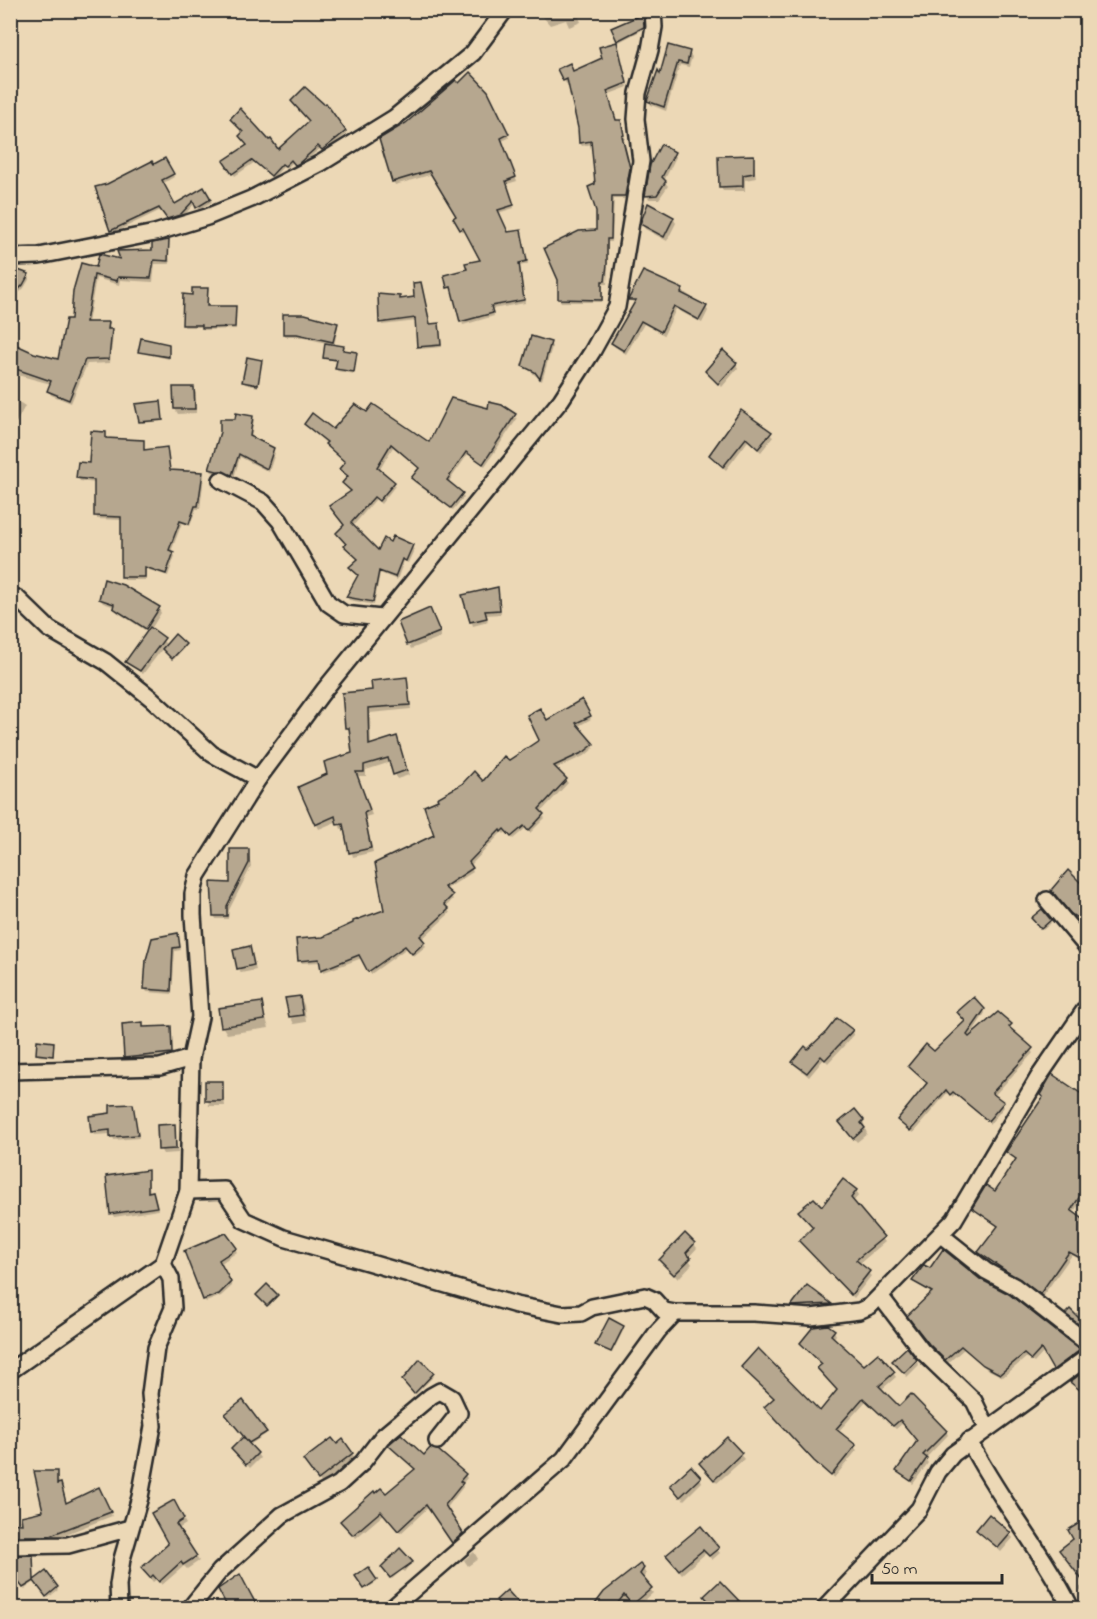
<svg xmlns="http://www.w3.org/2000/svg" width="1097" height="1619" font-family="'Indie Flower',sans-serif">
<rect width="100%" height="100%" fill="#ecd8b6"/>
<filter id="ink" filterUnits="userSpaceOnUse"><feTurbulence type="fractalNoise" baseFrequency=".0167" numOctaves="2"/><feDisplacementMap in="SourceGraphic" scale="12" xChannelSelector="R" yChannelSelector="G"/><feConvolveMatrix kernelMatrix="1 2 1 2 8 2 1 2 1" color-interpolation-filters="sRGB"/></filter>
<g filter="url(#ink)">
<g fill="#0003">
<path d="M537,10H576L581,22L569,27L566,20L550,25Z"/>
<path d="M629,10H637V19L643,16L644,29L619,42L613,29L633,20Z"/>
<path d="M618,47L628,87L607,95L616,122L620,121L622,124L625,139H622L631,172L627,199H614L612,242H608V269L607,284H603V302H561L559,299L598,231L593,144L582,146L580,143V127L569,82L566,84L559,70L573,73L604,59Z"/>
<path d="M669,47L689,53L692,57L689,67L680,65L666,111L651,105L649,101L660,78Z"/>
<path d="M459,85L486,92L509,138L502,141L517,181L507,184L514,208L498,213L508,234L520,232L528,264L520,266L525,303L492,309L494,316L463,325L453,290L448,287L482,261L466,231L463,232L455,219L458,217L433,174L395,185L393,181L407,124Z"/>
<path d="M345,131L347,134L324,152L321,148L298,167L293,162L287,168L284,166L273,178L255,162L235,176L227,165Z"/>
<path d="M674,153L676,157L664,181L668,186L659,199H649L647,195Z"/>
<path d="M753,157L756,178L745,180V191H723L720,186Z"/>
<path d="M165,160L174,177L162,184L174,206L204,189L212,202L199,209L195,203L182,218L170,221L161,210L113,233L97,188Z"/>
<path d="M673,218L676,223L667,241L645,229L642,224Z"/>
<path d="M168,242L170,264H155L153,282L120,280L119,285L96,278L88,323L108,324L110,328L113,335L110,363L87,364L71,403L51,395L49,391L51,384L10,373V344L33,354L59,361L72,321L97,269L154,251Z"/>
<path d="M10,271L28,275L30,278L24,288L10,302Z"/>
<path d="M422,286L431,325L438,324L440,327L442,347L421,349L417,321L382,325L381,322L399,297L401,301L415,299Z"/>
<path d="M207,290V308H235L236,329L204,330L203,327H184L193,296Z"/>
<path d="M681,290L706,307L708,311L702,323L676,309L664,335L644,324L626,354L615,347L612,343L636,304L630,300Z"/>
<path d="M337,324L338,327L334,346L356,354L355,374L337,371L338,361L326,359V343L300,337H286L284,333Z"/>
<path d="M550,343L552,347L542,381L524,366Z"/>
<path d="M168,345L169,359L139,352Z"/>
<path d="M261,361L258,387L245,384L244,382Z"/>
<path d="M736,364L738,368L722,387L706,371Z"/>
<path d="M193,388L196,393V413L178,414L175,409Z"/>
<path d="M10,396L25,406L16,423L10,420Z"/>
<path d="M161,404L163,421L142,423L141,421Z"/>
<path d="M501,406L517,419L485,466L468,454L448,483L464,497L453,510L414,482L412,478L420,469L393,447L379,471L395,486L381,504L376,499L353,526L379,552L391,544L412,547L414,550L408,563L404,561L397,580L380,573L374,605L349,600L347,597L359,576L353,571L359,560L345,526L352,492L349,477L343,472L346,463L306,424L334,431L368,414L430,444L489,409Z"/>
<path d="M742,412L773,437L761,452L748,441L726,470L710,455Z"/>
<path d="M252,417L254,420L251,439L275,453L269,472L240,457L234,478L212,472L210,469Z"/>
<path d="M105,434L107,439L143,441L145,452L166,449L170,472L202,474L204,477L200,509H196L190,526L182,523L171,552L175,556L168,576L146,569V580H124L122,520L97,519L95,483L80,481L78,478L91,465Z"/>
<path d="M498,588L501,614L486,615L488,622L473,626L464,596Z"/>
<path d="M100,599L159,609L161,613L151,629L167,645L186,646L174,659L163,648L143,674L126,662L148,632L117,612L115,607L103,603Z"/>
<path d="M432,615L441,637L411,649L399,622Z"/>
<path d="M406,679L411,709L370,713L371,746L399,742L409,775L397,779L391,762L366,770V776H357L372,815L365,817L373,852L353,857L345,828L341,829L338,821L319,829L300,788L329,775L353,754L351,732L346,727L374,691Z"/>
<path d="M582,701L591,719L577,727L594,748L586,755L555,769L568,783L540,813L545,818L530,833L526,828L513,839L507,831L504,834L502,832L470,866L473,872L445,890L453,899L446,907L450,913L421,940L426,946L414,956L407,948L371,974L362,958L324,972L321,962L302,963L300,960L324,938L385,911L436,836L483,783L541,740L546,722Z"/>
<path d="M248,850L251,867L229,910L228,919H216L214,915Z"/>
<path d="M1068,873L1086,887L1084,924L1055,895Z"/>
<path d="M1042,911L1051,923L1043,930L1034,920Z"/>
<path d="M177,935L181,950L175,951L172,994L147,992L145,989Z"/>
<path d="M250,948L256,970L241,973L239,968Z"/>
<path d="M300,997L304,1005L306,1022L294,1024L290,1016Z"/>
<path d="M261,1003L269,1028L227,1034L222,1026Z"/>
<path d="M983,1009L985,1013L969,1038L1011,1025L1010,1030L1033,1053L994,1096L1004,1107L990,1124L955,1094L953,1097L948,1092L913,1133L898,1121L928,1084L909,1066L934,1053Z"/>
<path d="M142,1024L144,1028H170L173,1057L128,1062L126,1058Z"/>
<path d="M851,1031L854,1035L828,1063L824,1059L809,1077L796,1066L794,1062L809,1051Z"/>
<path d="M53,1043L54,1057L39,1056L38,1054Z"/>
<path d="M1053,1076L1086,1099V1194L1073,1213L1082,1227L1086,1230V1263L1072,1255L1042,1297L982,1256L980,1252L999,1228L974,1208L995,1193L1017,1161L1007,1152L1044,1099L1042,1095Z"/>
<path d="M222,1082L225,1106H209L206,1083Z"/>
<path d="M133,1106L139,1138L114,1140L112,1134L94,1135L92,1132L111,1114Z"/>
<path d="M863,1121L867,1134L857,1142L844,1127Z"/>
<path d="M174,1126L178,1153L163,1154L160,1149Z"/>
<path d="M147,1172L150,1193L153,1192L155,1196L158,1210L114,1217L112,1213Z"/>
<path d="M856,1191L859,1195L853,1202L885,1242L859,1264L871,1276L854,1298L803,1245L814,1228L803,1216Z"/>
<path d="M226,1235L237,1252L220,1264L232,1286L221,1296L206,1302L204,1299Z"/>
<path d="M694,1244L697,1248L688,1258L692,1264L678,1279L660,1260Z"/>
<path d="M924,1267L979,1280L1008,1295L1081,1355L1056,1373L1044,1352L1034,1363L1027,1357L1003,1377L987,1369L964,1349L948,1363L912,1320L932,1294L913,1281Z"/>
<path d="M807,1287L831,1305L833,1309L795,1310L793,1306Z"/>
<path d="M277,1296L269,1306L259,1297Z"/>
<path d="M1086,1302V1331L1067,1314L1075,1317Z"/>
<path d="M609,1320L624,1329L612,1353L597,1345Z"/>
<path d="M834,1331L836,1335L833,1339L864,1367L893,1373L896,1377L881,1390L899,1408L946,1431L948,1435L925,1459L928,1463L913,1484L898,1471L918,1442L903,1423L896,1429L866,1401L838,1432L857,1450L834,1478L768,1412L766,1408L775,1399L742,1367L821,1413L839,1391L823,1365L802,1343Z"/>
<path d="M420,1361L434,1376L416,1394L405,1382Z"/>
<path d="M916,1361L919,1365L907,1377L894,1362Z"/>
<path d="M1086,1371V1392L1083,1394L1072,1382Z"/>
<path d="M243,1402L266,1434L251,1444L227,1414Z"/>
<path d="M727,1439L744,1459L717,1483L701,1463Z"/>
<path d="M343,1441L355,1458L322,1484L308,1465Z"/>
<path d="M390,1445L465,1475L467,1478L462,1484L463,1487L446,1509L464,1538L455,1546L429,1507L401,1533L384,1514L356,1538L344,1524L416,1470Z"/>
<path d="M232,1449L257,1454L260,1458L250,1468Z"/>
<path d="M56,1472L66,1505L101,1493L112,1516L51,1540H13L11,1525L24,1526L45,1512Z"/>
<path d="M700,1477L702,1482L684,1500L675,1490Z"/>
<path d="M173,1502L186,1524L178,1529L199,1561L187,1569L184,1566L162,1585L157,1579L153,1582L146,1573L170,1545Z"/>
<path d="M1081,1524L1086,1534V1598L1079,1588L1086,1583L1075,1540Z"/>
<path d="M700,1528L720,1553L712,1560L706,1553L682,1574L671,1560Z"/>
<path d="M978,1530L1010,1534L1013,1538L1001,1552Z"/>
<path d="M474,1552L478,1559L468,1566L464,1560Z"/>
<path d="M32,1557L34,1581L45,1573L58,1590L48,1598L36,1581L25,1589L10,1569Z"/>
<path d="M411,1563L404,1572L402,1570L392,1579L382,1567Z"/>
<path d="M367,1569L377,1582L366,1589L357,1576Z"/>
<path d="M643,1569L646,1574L642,1579L653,1593L636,1608L627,1599L620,1608H594L605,1593Z"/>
<path d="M220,1590L253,1597L261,1608H230Z"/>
<path d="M138,1605L148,1608H136Z"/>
</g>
<g fill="#b6a78f" stroke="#2b2b2b" stroke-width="1.5">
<path d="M643,14L644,27L617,41L611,28Z"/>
<path d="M617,42L627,83L607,91L616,120H621L624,135L622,136L630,168L625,196H612L611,239H607V264L605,281H602V300L558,299V280L544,248L579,231L596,230V211L588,187L595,184L591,141L579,143L578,128L567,79L563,81L557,69L570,63L573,71L602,58L599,47Z"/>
<path d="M668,45L690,51L687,64L678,62L664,107L647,101L658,70L660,74Z"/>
<path d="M470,72L488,91L509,134L501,138L516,177L506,181L514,205L498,210L508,232L521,230L527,261L519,263L524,300L491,306L493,313L460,322L451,287L447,288L444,275L467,269L465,263L480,260L463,228L460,230L453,218L456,216L429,171L392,182L379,139L406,123L456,80L459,83Z"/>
<path d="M305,87L324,104L326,103L346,131L322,150L318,146L298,164L295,165L291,160L285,166L282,164L271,176L252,160L232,174L223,161L247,145L239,136L243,132L230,119L240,108L269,140L271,139L278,149L309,121L291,101Z"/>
<path d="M661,144L675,152L662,177L666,181L657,195L645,196L650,165Z"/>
<path d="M754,155V173L743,175V186L719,187L718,156Z"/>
<path d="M165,158L174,174L162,180L175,204L204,187L211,199L196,208L193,201L180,215L167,219L159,208L110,231L95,187L107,184L152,161L154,164Z"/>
<path d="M648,203L674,217L664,237L640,224Z"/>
<path d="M169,240L168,261L154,260L151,278L118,277L117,281L94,275L86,322H109L108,329H112L109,359L85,360L69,400L47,391L51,381L10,367V342L34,353L58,359L66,319H71L73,291L81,263L96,267L99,254L120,259L117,251L152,250V243Z"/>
<path d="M10,267L29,274L23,285L10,298Z"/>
<path d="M643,271L683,289L681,293L707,306L699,320L674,306L661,332L641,321L624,351L611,343L636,300H628Z"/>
<path d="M421,282L430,324L439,323L441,345L417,347L415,318L379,323L378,294L400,296V299L414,297L413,283Z"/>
<path d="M192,288H208L207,306H236L235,327L202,328V325H182L183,294L192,295Z"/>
<path d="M283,314H305L338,323L333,342L297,334H283Z"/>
<path d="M531,336L551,342L540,379L535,372L522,366Z"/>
<path d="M141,338L169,344V357L138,352Z"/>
<path d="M325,343L344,346L343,350L357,352L354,372L335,369L337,360L323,358Z"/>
<path d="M723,350L737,363L718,384L705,371Z"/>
<path d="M247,357L262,360L258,385L242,382Z"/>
<path d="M173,387H194L195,409H174Z"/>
<path d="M451,398L488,408L489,402L502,405L516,414L483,464L466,452L447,480L463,493L451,508L411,478L419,468L391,444L377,467L395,482L379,501L374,497L351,523L378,550L384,538L390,542L393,536L413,545L406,561L402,559L395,577L379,571L373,602L346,597L358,575L349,567L358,559L344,546L346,544L336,533L344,525L329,506L351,491L342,483L348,476L339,469L345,462L325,444L327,442L304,424L312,413L333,429L355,404L367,412L373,404L429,442Z"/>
<path d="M161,401L163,420L139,422L135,404Z"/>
<path d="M741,410L772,432L758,449L746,438L723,467L709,455Z"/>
<path d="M236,413L253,416L250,436L274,448L267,469L239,454L232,475L209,469L220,432V419H235Z"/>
<path d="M91,431L106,432V438L144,440V450L167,447L170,470L203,472L198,506H195L189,524L180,521L169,550L174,552L166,574L145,567V577H121V517L94,516V480L76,478L78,462L89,463Z"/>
<path d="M104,579L123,585L160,607L146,629L113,608L114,604L99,599Z"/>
<path d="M498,587L500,610L485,611L487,618L470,622L462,595Z"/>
<path d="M430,608L440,632L407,645L398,622Z"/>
<path d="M150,627L165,638L140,671L125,662Z"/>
<path d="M175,634L186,644L172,659L162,649Z"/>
<path d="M407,677L410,705L368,708L369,745L397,736L407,770L393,775L388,758L364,765V772H356L370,810L364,813L371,848L349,853L343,824L337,825L335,816L315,825L298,787L327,774L324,762L352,753L349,728H345L342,693L372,690L371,681Z"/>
<path d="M582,699L591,716L576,723L594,744L584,752L554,766L567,779L539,809L544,814L533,826L528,831L524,826L511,837L504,829L501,832L500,830L469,862L473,868L444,887L453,895L444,904L449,909L420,936L425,942L412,954L405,946L368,972L359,955L321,970L319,959L298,961L296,939L323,937L353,923V921L384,910L375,863L434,835L424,806L438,800L437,798L462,784L474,771L483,781L504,756L509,760L539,740L527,715L540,708L547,720Z"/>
<path d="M230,849H249V863L227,906V916H213L211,882L230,883Z"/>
<path d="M1068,870L1086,888V924L1070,913L1051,890Z"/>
<path d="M1042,909L1051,920L1041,929L1031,918Z"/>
<path d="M178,933L180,947L173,948L171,991L144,989L146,960L152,938Z"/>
<path d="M250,946L254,965L237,969L233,950Z"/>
<path d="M300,996L303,1015L289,1017L285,998Z"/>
<path d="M974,997L985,1009L967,1035L969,1037L998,1012L1012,1024L1009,1027L1033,1048L992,1093L1004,1102L988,1121L953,1092L950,1095L946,1090L910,1131L897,1120L927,1083L908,1066L926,1044L934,1051L965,1021L957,1012Z"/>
<path d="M262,1002L265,1020L221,1027L218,1008Z"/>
<path d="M837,1018L853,1030L825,1060L821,1056L807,1073L792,1062L805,1046L808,1049L826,1032Z"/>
<path d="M143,1022V1027L171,1026L172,1053L124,1058L122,1024Z"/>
<path d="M37,1040L54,1042L53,1056L36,1054Z"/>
<path d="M1052,1074L1086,1097V1187L1071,1210L1086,1221V1261L1069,1252L1040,1294L978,1252L998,1226L972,1208L986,1185L995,1191L1016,1159L1006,1152L1043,1097L1040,1095Z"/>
<rect x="205" y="1081" width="18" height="20"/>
<path d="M133,1104L138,1135L110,1137V1130L91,1132L89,1116L110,1113V1105Z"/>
<path d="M855,1109L864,1120L861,1123L865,1128L853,1139L839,1122Z"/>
<path d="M175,1124L176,1149L158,1150L157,1125Z"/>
<path d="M148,1170V1192L153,1191L157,1207L110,1214L106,1176Z"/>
<path d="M843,1179L857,1190L851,1198L884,1237L856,1260L870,1271L851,1295L799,1241L813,1227L798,1211L814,1198L822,1206Z"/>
<path d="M226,1233L237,1248L219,1260L231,1282L219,1294L203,1300L184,1251Z"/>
<path d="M685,1233L695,1243L686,1253L691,1258L674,1275L659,1260Z"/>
<path d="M943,1249L980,1279L1009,1294L1080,1350L1053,1370L1041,1349L1031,1360L1024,1354L1000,1374L983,1365L961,1346L945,1360L929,1344L907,1316L932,1292L912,1281L924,1265L930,1268Z"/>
<path d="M267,1284L278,1295L267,1306L256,1295Z"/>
<path d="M807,1285L832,1304L791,1306Z"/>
<path d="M1086,1308V1330L1065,1314L1070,1309L1079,1318Z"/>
<path d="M609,1318L624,1326L611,1352L595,1345Z"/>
<path d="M828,1325L835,1330L831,1335L864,1365L878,1353L895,1372L879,1386L899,1406L911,1394L947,1431L923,1455L927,1458L911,1481L896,1471L917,1441L900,1420L893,1426L863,1398L836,1429L856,1445L831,1476L814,1461L764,1407L774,1398L741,1367L758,1348L820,1411L837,1390L817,1368L822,1364L800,1343L813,1327Z"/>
<path d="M907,1347L917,1360L904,1373L892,1361Z"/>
<path d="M420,1359L434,1373L414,1394L402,1380Z"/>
<path d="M1086,1370V1384L1081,1391L1070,1382Z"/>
<path d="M243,1400L267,1432L249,1443L225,1414Z"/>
<path d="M401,1434L424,1455L430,1448L438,1450L466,1474L460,1481L463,1483L445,1505L463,1533L452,1543L426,1505L398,1531L381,1511L353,1535L340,1521L374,1491L375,1493L381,1488L386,1493L415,1469L388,1445Z"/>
<path d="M243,1437L258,1453L246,1465L231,1449Z"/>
<path d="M727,1437L742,1453L714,1480L699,1463Z"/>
<path d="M332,1438L337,1444L343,1439L353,1453L318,1480L303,1460Z"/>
<path d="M691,1466L701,1477L680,1497L670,1485Z"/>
<path d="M34,1471H57V1484L61,1483L66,1503L99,1487L111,1512L48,1536H10V1523L22,1524L21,1516L43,1511Z"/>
<path d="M174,1500L184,1519L176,1524L197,1556L183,1565L181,1562L159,1582L153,1575L150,1578L141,1568L168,1544L151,1513Z"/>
<path d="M989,1514L1011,1533L998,1548L976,1530Z"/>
<path d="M1081,1522L1086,1529V1585L1059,1550L1073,1539L1068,1530Z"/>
<path d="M701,1526L719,1548L709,1556L703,1550L679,1570L666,1555Z"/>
<path d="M400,1548L413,1562L390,1578L381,1567Z"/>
<path d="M33,1555L34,1580L46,1571L58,1587L46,1597L34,1581L23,1588L10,1571V1556Z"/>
<path d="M640,1564L644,1568L640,1574L652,1588L632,1605L624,1595L614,1608H592L604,1592Z"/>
<path d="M368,1567L377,1580L364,1589L355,1576Z"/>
<path d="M240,1574L258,1608H228L218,1589Z"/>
<path d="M720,1581L746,1608H715L704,1596Z"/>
<path d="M507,1590L523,1608H503L496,1600Z"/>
</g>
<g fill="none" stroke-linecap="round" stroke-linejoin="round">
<g stroke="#2b2b2b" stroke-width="20">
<g id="minor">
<path d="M10,257L39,256L155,233L207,217L251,199L321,163L394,118L473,53L505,10"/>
<path d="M221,480L263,502L280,521L328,603L344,614L381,618"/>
<path d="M10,596L17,598L49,629L106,662L152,699L212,754L258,779"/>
<path d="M1047,900L1086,946"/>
<path d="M10,1071L160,1067L191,1058"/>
<path d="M188,1191L224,1190L244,1220L284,1238L516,1305L562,1314L581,1313L592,1307L645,1296L654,1300L664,1311L675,1313H754L811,1317L859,1311L870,1306L954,1220L1038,1078L1086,1008"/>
<path d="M941,1235L986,1271L1014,1286L1086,1342"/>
<path d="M881,1297L922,1351L974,1401L987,1428"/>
<path d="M10,1371L163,1264"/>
<path d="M969,1441C999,1500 1042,1550 1071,1608"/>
<path d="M10,1546L68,1545L130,1528"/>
<path d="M119,1608L118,1585L122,1559L140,1497L153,1426L150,1394L156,1348L173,1308L171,1279L163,1264L188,1191L191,1058L200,1017L193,915V894L197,876L258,779L325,689L561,400L592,352L617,307L641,161L636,119L638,93L650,50L654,27L653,10"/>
<path d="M190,1608L220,1571L282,1515L339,1484L362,1463L382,1437L431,1396L440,1391L452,1398L459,1413L437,1441"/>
<path d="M392,1608L564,1459L658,1331L675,1313"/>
<path d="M825,1608L919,1509L938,1472L953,1454L1086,1358"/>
</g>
</g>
<use href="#minor" stroke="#ecd8b6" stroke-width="15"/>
</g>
</g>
<rect width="1097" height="1619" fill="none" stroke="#ecd8b6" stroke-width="36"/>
<rect x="18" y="18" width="1061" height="1583" fill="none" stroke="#2b2b2b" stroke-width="2" filter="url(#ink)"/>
<path d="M872 1574v9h130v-9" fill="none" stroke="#2b2b2b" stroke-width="3"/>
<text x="881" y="1574" font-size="18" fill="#2b2b2b" stroke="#ecd8b6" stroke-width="4.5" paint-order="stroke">50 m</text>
</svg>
